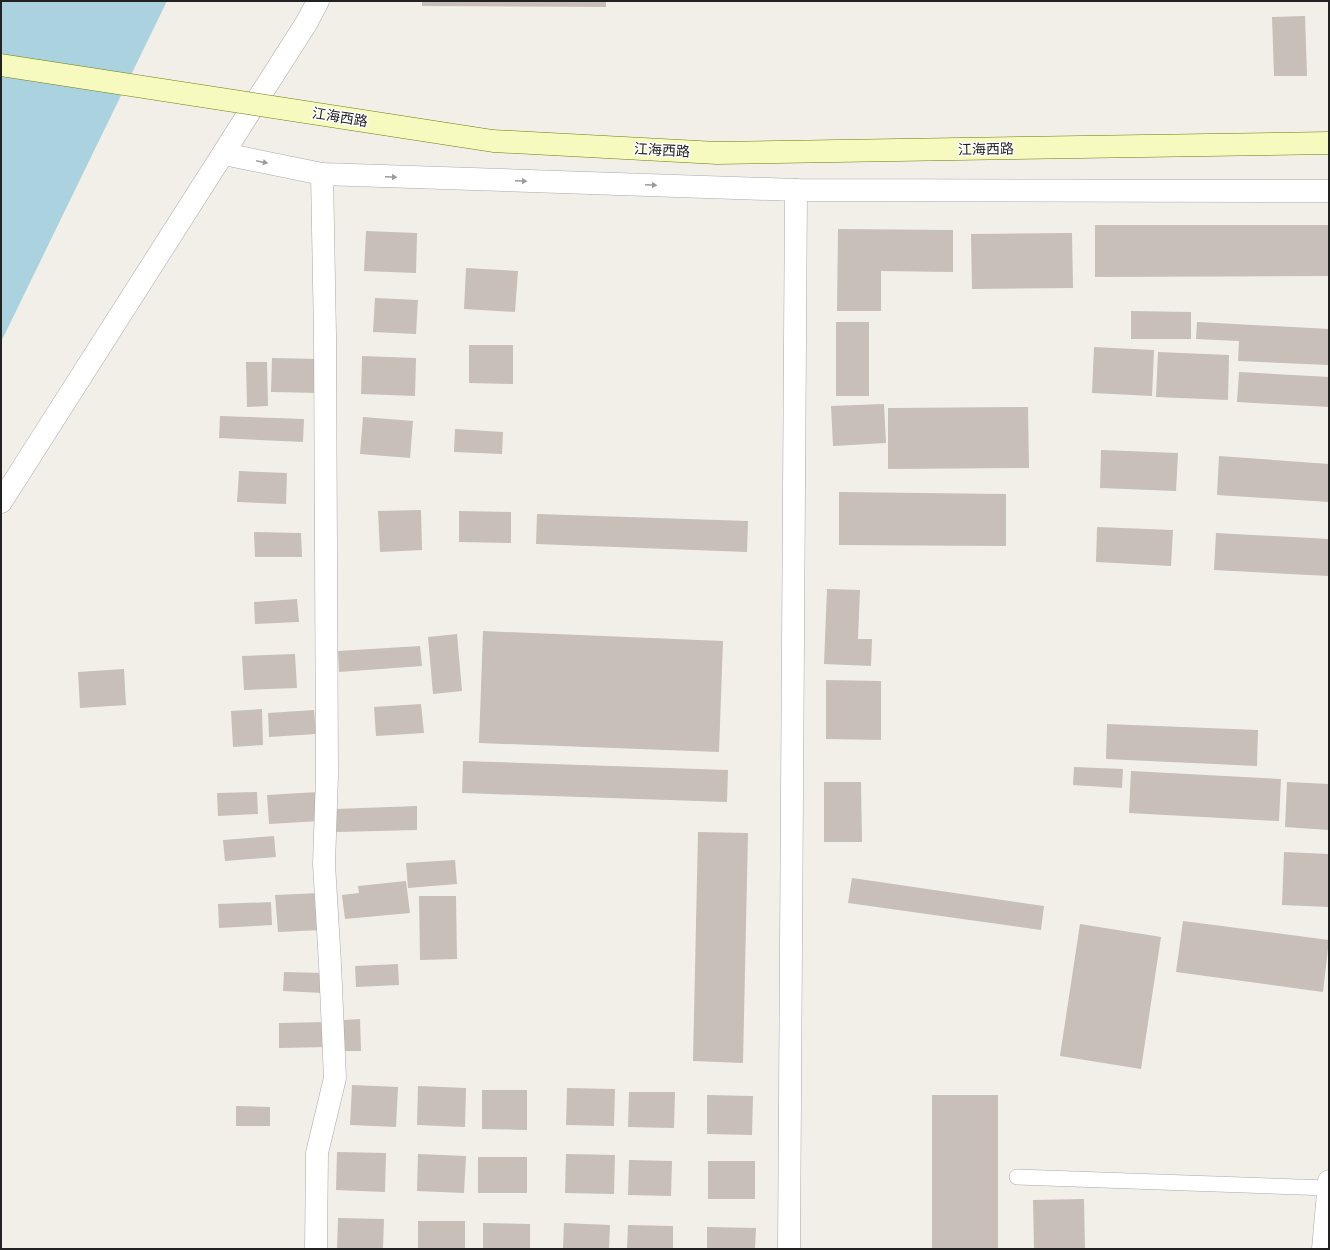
<svg xmlns="http://www.w3.org/2000/svg" width="1330" height="1250" font-family="Poppins,'Noto Sans SC',sans-serif">
<rect width="100%" height="100%" fill="#f2efe9"/>
<path fill="#aad3df" d="M1,1H167L1,342Z"/>
<g fill="#c7bfb8">
<path d="M422,1H606V7L422,6Z"/>
<path d="M1305,16L1307,76H1274L1272,17Z"/>
<path d="M1095,225H1329V276L1095,277Z"/>
<path d="M838,229L953,230V272L881,271V311H837Z"/>
<path d="M366,231L417,233L416,273L364,271Z"/>
<path d="M1072,233L1073,288L972,289L971,234Z"/>
<path d="M466,268L518,271L515,312L464,309Z"/>
<path d="M375,298L418,300L416,334L373,332Z"/>
<path d="M1131,311L1191,312V339H1131Z"/>
<rect x="836" y="322" width="33" height="74"/>
<path d="M1197,322L1329,329V365L1238,361L1239,341L1196,339Z"/>
<path d="M469,345H513V384L469,383Z"/>
<path d="M1094,347L1154,350L1152,396L1092,393Z"/>
<path d="M1158,352L1229,355L1228,400L1156,397Z"/>
<path d="M362,356L416,358L415,396L361,394Z"/>
<path d="M272,358L320,359V393L271,392Z"/>
<path d="M246,362H267L268,406L247,407Z"/>
<path d="M1239,372L1329,377V407L1237,402Z"/>
<path d="M884,404L886,443L833,446L831,406Z"/>
<path d="M1028,407L1029,468L888,469V408Z"/>
<path d="M220,416L304,419L303,442L219,438Z"/>
<path d="M363,417L413,421L410,458L360,454Z"/>
<path d="M455,429L503,432L502,454L454,452Z"/>
<path d="M1101,450L1178,453L1176,491L1100,488Z"/>
<path d="M1219,456L1329,464V502L1217,495Z"/>
<path d="M239,471L287,473L286,504L237,502Z"/>
<path d="M839,492L1006,494V546L839,545Z"/>
<path d="M421,510L422,550L380,552L378,511Z"/>
<path d="M459,511L511,512V543L459,542Z"/>
<path d="M537,514L748,521L747,552L536,544Z"/>
<path d="M1097,527L1173,530L1171,566L1096,562Z"/>
<path d="M254,532L301,533L302,557H255Z"/>
<path d="M1216,533L1329,539V576L1214,570Z"/>
<path d="M827,589L860,590L858,639H872L871,666L824,664Z"/>
<path d="M297,599L299,622L255,624L254,602Z"/>
<path d="M483,631L723,641L719,752L479,743Z"/>
<path d="M457,634L462,691L433,694L428,637Z"/>
<path d="M420,646L422,666L339,672L338,651Z"/>
<path d="M295,654L297,688L244,690L242,656Z"/>
<path d="M124,669L126,705L80,708L78,672Z"/>
<path d="M826,680L881,681V740L826,739Z"/>
<path d="M421,704L424,733L376,736L374,707Z"/>
<path d="M262,709L263,745L233,747L231,711Z"/>
<path d="M314,710L316,734L269,737L268,713Z"/>
<path d="M1107,724L1258,730L1257,766L1106,759Z"/>
<path d="M463,761L728,770L727,802L462,793Z"/>
<path d="M1074,767L1123,769L1122,788L1073,785Z"/>
<path d="M1131,771L1281,779L1279,821L1129,813Z"/>
<path d="M824,782H861L862,842H824Z"/>
<path d="M1287,782L1329,784V830L1285,827Z"/>
<path d="M257,792L258,814L218,816L217,793Z"/>
<path d="M318,792L320,821L269,824L267,795Z"/>
<path d="M417,806V830L336,832L335,809Z"/>
<path d="M698,832L748,833L743,1063L693,1061Z"/>
<path d="M274,836L276,857L225,861L223,840Z"/>
<path d="M1284,852L1329,854V907L1282,905Z"/>
<path d="M455,860L457,884L408,888L406,863Z"/>
<path d="M852,878L1044,906L1041,930L848,903Z"/>
<path d="M406,881L410,913L345,919L342,895L359,893L358,886Z"/>
<path d="M320,893L322,930L278,932L275,895Z"/>
<path d="M419,896H456L457,959L420,960Z"/>
<path d="M271,902L272,925L219,928L218,904Z"/>
<path d="M1183,921L1329,940L1323,992L1176,972Z"/>
<path d="M1080,924L1161,937L1141,1069L1060,1056Z"/>
<path d="M398,964L399,985L356,987L355,966Z"/>
<path d="M284,972L324,973L323,993L283,991Z"/>
<path d="M360,1019L361,1051H344V1020Z"/>
<path d="M327,1022L328,1047L279,1048V1023Z"/>
<path d="M352,1085L398,1087L396,1127L350,1125Z"/>
<path d="M418,1086L466,1088L465,1127L417,1125Z"/>
<path d="M567,1088L615,1089L614,1126L566,1125Z"/>
<path d="M482,1090H527V1130L482,1129Z"/>
<path d="M629,1092H675L674,1128L628,1127Z"/>
<path d="M707,1095L753,1096L752,1135L707,1134Z"/>
<rect x="932" y="1095" width="66" height="154"/>
<path d="M236,1106L270,1107V1126H236Z"/>
<path d="M337,1152L386,1153L385,1192L336,1190Z"/>
<path d="M418,1154L466,1156L464,1193L417,1191Z"/>
<path d="M566,1154L615,1155L614,1194L565,1193Z"/>
<rect x="478" y="1157" width="49" height="36"/>
<path d="M629,1160L672,1161L671,1196L628,1195Z"/>
<rect x="708" y="1161" width="47" height="38"/>
<path d="M1084,1199L1085,1249H1034L1033,1200Z"/>
<path d="M338,1218L384,1219L383,1249H337Z"/>
<rect x="418" y="1221" width="47" height="28"/>
<path d="M483,1223L530,1224V1249H483Z"/>
<path d="M564,1223L610,1225L609,1249H563Z"/>
<path d="M628,1225L673,1226V1249H627Z"/>
<path d="M707,1227L756,1228L755,1249H707Z"/>
</g>
<g fill="none" stroke-linecap="round" stroke-linejoin="round">
<g stroke="#a9a9a9" stroke-width="16">
<path id="lane" d="M1017,1177L1328,1188"/>
</g>
<g stroke="#a9a9a9" stroke-width="23">
<g id="street">
<path d="M224,154L322,174L796,190L1329,191"/>
<path d="M1,502L307,22L318,1"/>
<path d="M316,1249L317,1153L335,1078L330,964L324,864L327,775L325,335L322,174"/>
<path d="M789,1249L796,190"/>
<path d="M1323,1249L1329,1181"/>
</g>
</g>
<use href="#lane" stroke="#fff" stroke-width="15"/>
<use href="#street" stroke="#fff" stroke-width="22"/>
<g stroke="#707d05" stroke-width="23" stroke-linecap="butt">
<path id="secondary-bridge" d="M1,65L493,141L717,153L1329,143"/>
</g>
<use href="#secondary-bridge" stroke="#f7fabf" stroke-width="22"/>
</g>
<defs><path id="oneway-solid" d="M-6-.8H1V-3.2L6.5 0L1 3.2V.8H-6Z"/></defs>
<g fill="#9c9c9c">
<use href="#oneway-solid" transform="translate(262 162) rotate(12)"/>
<use href="#oneway-solid" transform="translate(391 177) rotate(2)"/>
<use href="#oneway-solid" transform="translate(521 181) rotate(2)"/>
<use href="#oneway-solid" transform="translate(651 185) rotate(2)"/>
</g>
<g text-anchor="middle" stroke-width="3" stroke-linejoin="round" paint-order="stroke">
<g font-size="14" fill="#222" stroke="#fff">
<text transform="translate(340 117) rotate(9)" y="5">江海西路</text>
<text transform="translate(986 149) rotate(-1)" y="5">江海西路</text>
<text transform="translate(662 150) rotate(3)" y="5">江海西路</text>
</g>
</g>
<rect width="1330" height="1250" fill="none" stroke="#222222" stroke-width="4"/>
</svg>
